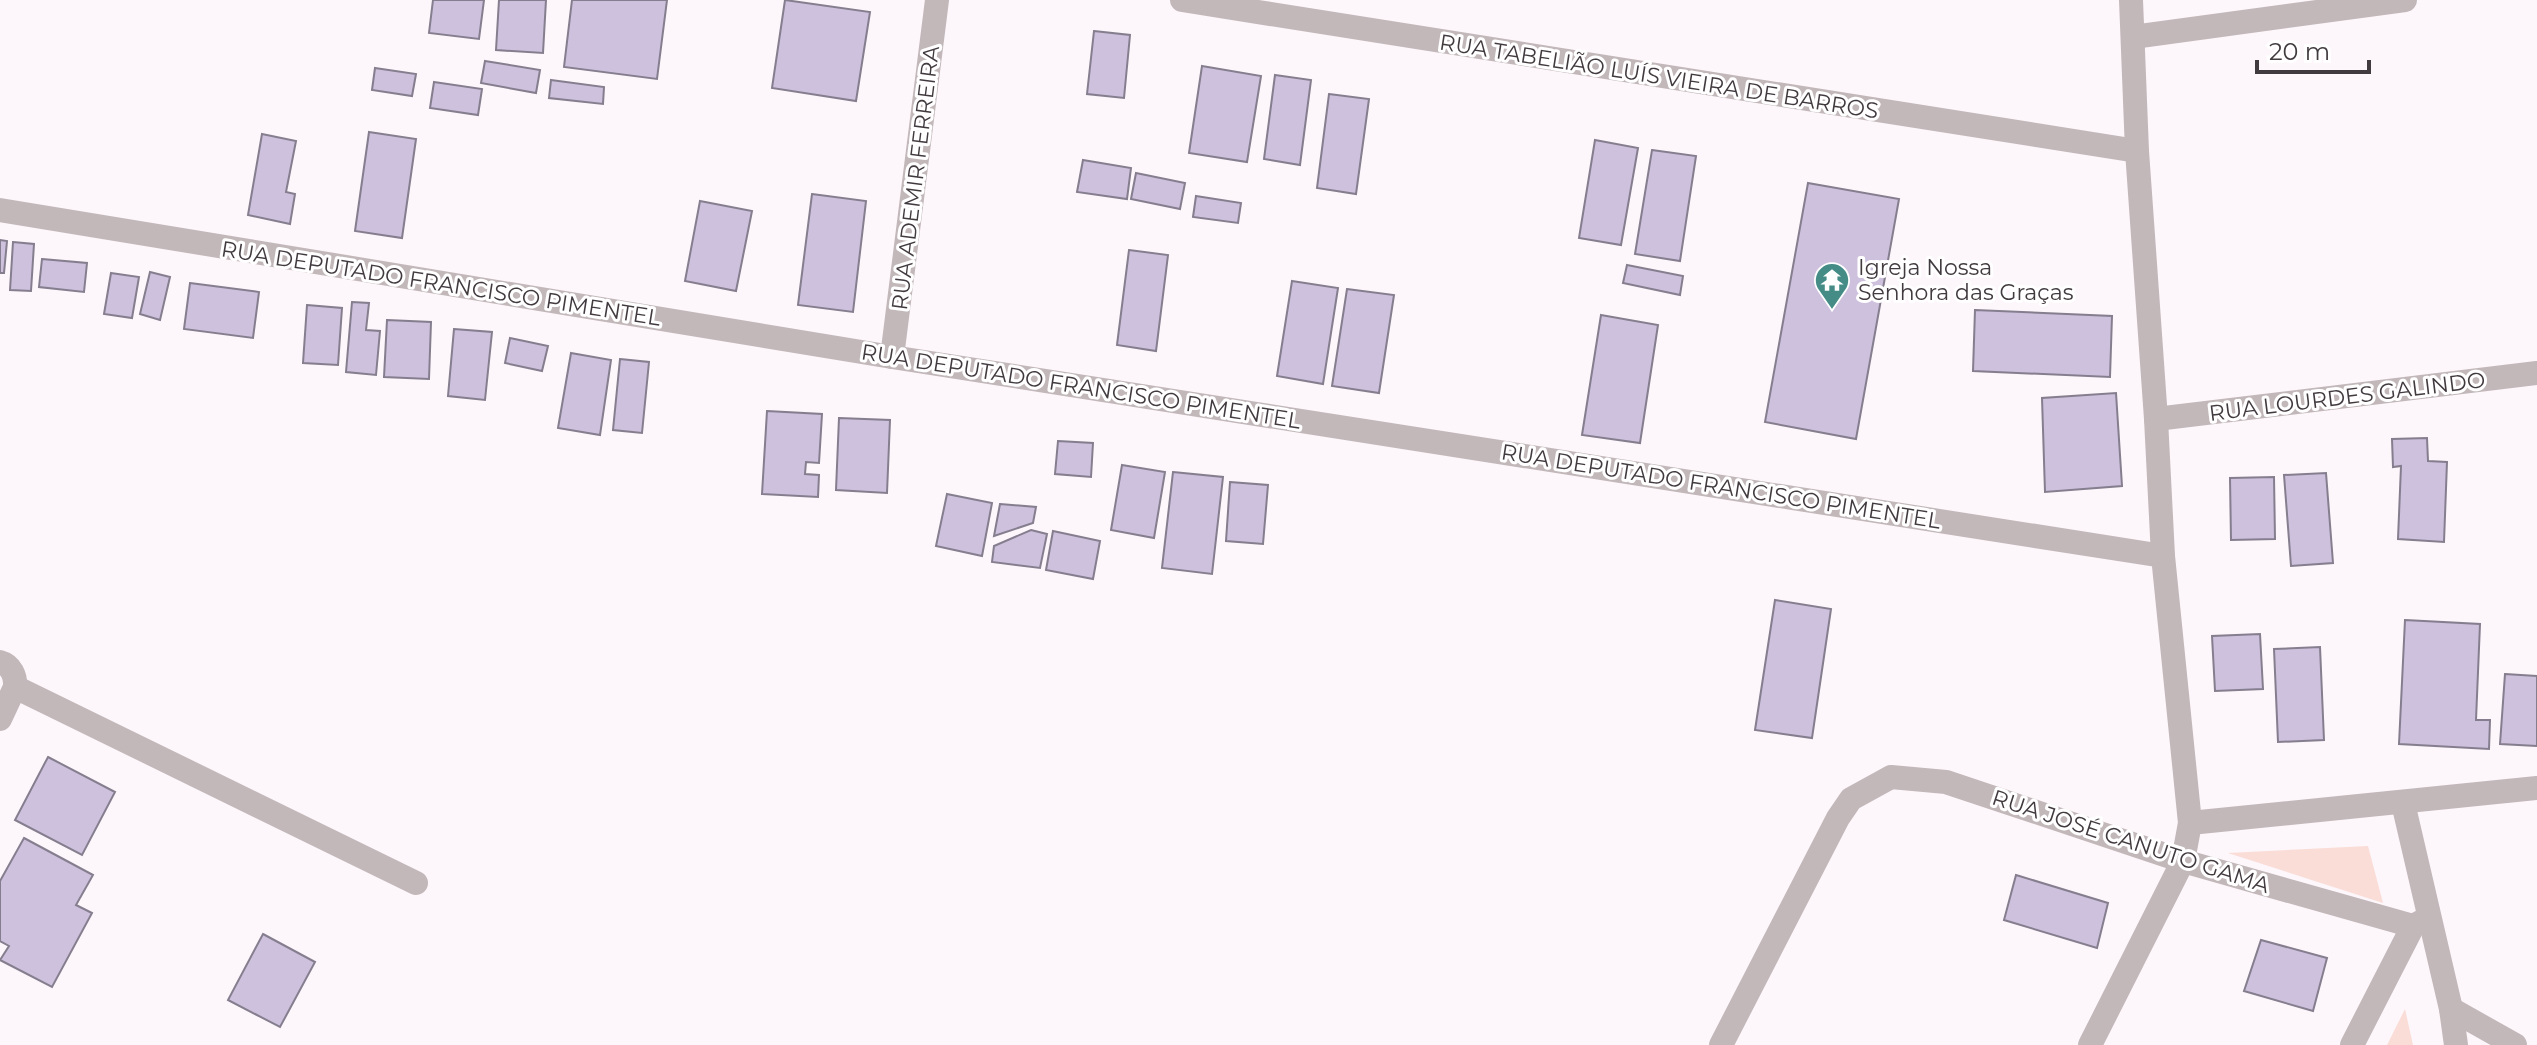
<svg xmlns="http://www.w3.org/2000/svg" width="2537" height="1045" font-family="Montserrat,sans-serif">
<rect width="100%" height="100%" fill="#fdf6fb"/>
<g fill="#faddd7">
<path d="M2368,846L2383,903L2228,853Z"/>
<path d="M2405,1009L2413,1045H2387Z"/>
</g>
<g fill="#cec1dd" stroke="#857e8e" stroke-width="2">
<path d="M433,0H484L479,39L429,33Z"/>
<path d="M499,0H546L543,53L496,50Z"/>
<path d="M572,0H667L657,79L564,67Z"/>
<path d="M785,0L870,12L856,101L772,88Z"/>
<path d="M1094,31L1130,35L1124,98L1087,94Z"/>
<path d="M485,61L540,70L536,93L481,83Z"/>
<path d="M1202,66L1261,76L1247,162L1189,153Z"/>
<path d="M375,68L416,74L412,96L372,90Z"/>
<path d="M1275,75L1311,80L1300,165L1264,159Z"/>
<path d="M551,80L604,87L603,104L549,98Z"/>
<path d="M434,82L482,89L478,115L430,108Z"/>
<path d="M1329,94L1369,99L1356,194L1317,188Z"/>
<path d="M369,132L416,139L402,238L355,231Z"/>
<path d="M262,134L296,141L286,192L295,194L290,224L248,215Z"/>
<path d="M1595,140L1638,148L1621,245L1579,238Z"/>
<path d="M1652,150L1696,156L1680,261L1635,254Z"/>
<path d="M1083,160L1131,168L1127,199L1077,192Z"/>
<path d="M1136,173L1185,183L1180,209L1131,199Z"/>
<path d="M1808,183L1899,199L1856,439L1765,422Z"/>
<path d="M812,194L866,201L853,312L798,305Z"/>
<path d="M1196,196L1241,203L1238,223L1193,217Z"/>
<path d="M700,201L752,211L736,291L685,281Z"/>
<path d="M0,240L7,241L4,273H0Z"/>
<path d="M13,242L34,244L31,291L10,290Z"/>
<path d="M1129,250L1168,255L1156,351L1117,345Z"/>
<path d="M42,259L87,263L84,292L39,287Z"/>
<path d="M1627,265L1683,276L1680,295L1623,283Z"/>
<path d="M150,272L170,277L160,320L140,314Z"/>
<path d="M111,273L139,277L132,318L104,314Z"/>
<path d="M1292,281L1338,288L1323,384L1277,376Z"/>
<path d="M190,283L259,292L253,338L184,329Z"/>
<path d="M1347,289L1394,295L1379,393L1332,386Z"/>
<path d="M352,302L369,303L366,330L380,331L376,375L346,372Z"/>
<path d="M307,305L342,308L338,365L303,363Z"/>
<path d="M1975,310L2112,316L2110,377L1973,371Z"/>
<path d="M1601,315L1658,325L1640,443L1582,435Z"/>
<path d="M387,320L431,322L429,379L384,377Z"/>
<path d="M454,329L492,332L485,400L448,396Z"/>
<path d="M510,338L548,346L542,371L505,363Z"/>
<path d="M571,353L611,360L600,435L558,428Z"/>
<path d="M620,359L649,362L642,433L613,430Z"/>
<path d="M2116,393L2122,486L2045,492L2042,398Z"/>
<path d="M767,411L822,414L819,463L806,462L805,474L819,475L818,497L762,494Z"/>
<path d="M839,418L890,420L887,493L836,490Z"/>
<path d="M2427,438L2428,461L2447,462L2444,542L2398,539L2401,466L2393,467L2392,439Z"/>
<path d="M1058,441L1093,443L1091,477L1055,474Z"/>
<path d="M1122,465L1165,472L1154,538L1111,530Z"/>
<path d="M1173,472L1223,477L1212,574L1162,568Z"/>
<path d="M2326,473L2333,563L2291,566L2284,475Z"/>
<path d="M2274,477L2275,539L2231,540L2230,478Z"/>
<path d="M1230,482L1268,485L1263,544L1226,541Z"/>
<path d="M947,494L992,503L982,556L936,546Z"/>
<path d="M1000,504L1036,507L1033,523L994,536Z"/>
<path d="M1031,530L1047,534L1040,568L992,562L994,546Z"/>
<path d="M1053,531L1100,541L1093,579L1046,570Z"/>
<path d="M1775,600L1831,609L1812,738L1755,730Z"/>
<path d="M2405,620L2480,624L2476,720H2490L2489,749L2399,744Z"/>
<path d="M2260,634L2263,689L2215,691L2212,636Z"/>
<path d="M2320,647L2324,740L2278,742L2274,649Z"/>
<path d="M2505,674L2537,676V746L2500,744Z"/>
<path d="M48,757L115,792L82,855L15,820Z"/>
<path d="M24,838L93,875L76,905L92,913L52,987L0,960L9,946L0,941V881Z"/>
<path d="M2016,875L2108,903L2097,948L2004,920Z"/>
<path d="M263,934L315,962L280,1027L228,1000Z"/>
<path d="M2261,940L2327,958L2313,1011L2244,991Z"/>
</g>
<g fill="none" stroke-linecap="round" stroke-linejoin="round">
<g stroke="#c2b8ba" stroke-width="24">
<path d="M1182,0L2137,151"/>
<path d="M2133,37L2405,0"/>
<path d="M0,210L892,357L2163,556"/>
<path d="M892,357L937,0"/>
<path d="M2156,419L2537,373"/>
<path d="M0,662C11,665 16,676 15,687"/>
<path d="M15,687L416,883"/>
<path d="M0,719L15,687"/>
<path d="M2403,803L2451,1009L2456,1045"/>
<path d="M2190,823L2537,788"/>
<path d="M2451,1009L2515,1045"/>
<path d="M1721,1045L1838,818L1851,799L1891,777L1946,782L2183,861L2413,926"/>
<path d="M2090,1045L2183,861L2190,823L2163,556L2156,419L2137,151L2131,0"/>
<path d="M2352,1045L2413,926L2426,919"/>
</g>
</g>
<defs>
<g id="temple-pin" transform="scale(1.8)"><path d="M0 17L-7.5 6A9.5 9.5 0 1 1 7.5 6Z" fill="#458c87" stroke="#fff"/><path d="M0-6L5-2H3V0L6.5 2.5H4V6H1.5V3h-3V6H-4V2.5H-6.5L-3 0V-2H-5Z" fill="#fff"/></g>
</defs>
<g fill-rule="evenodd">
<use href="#temple-pin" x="1832" y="280"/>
</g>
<g text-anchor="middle" stroke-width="6" stroke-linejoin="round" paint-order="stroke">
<g font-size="22" fill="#413a3f" stroke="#fff">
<text transform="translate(1659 76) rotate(9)" y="8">RUA TABELIÃO LUÍS VIEIRA DE BARROS</text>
<text transform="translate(915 178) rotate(-83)" y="8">RUA ADEMIR FERREIRA</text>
<text transform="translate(441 283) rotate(9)" y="8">RUA DEPUTADO FRANCISCO PIMENTEL</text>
<text transform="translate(1081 386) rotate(9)" y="8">RUA DEPUTADO FRANCISCO PIMENTEL</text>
<text transform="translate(2347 396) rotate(-7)" y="8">RUA LOURDES GALINDO</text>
<text transform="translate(1721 486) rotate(9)" y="8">RUA DEPUTADO FRANCISCO PIMENTEL</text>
<text transform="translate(2131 841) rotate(18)" y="8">RUA JOSÉ CANUTO GAMA</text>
</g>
<g font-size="22" fill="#413a3f" stroke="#fff" text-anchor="start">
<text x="1858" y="275">Igreja Nossa<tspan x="1858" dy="25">Senhora das Graças</tspan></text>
</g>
</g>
<path d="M2257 60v12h112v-12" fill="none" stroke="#413a3f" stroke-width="4"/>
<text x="2269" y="60" font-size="24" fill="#413a3f" stroke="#ffffff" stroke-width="6" paint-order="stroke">20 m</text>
</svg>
